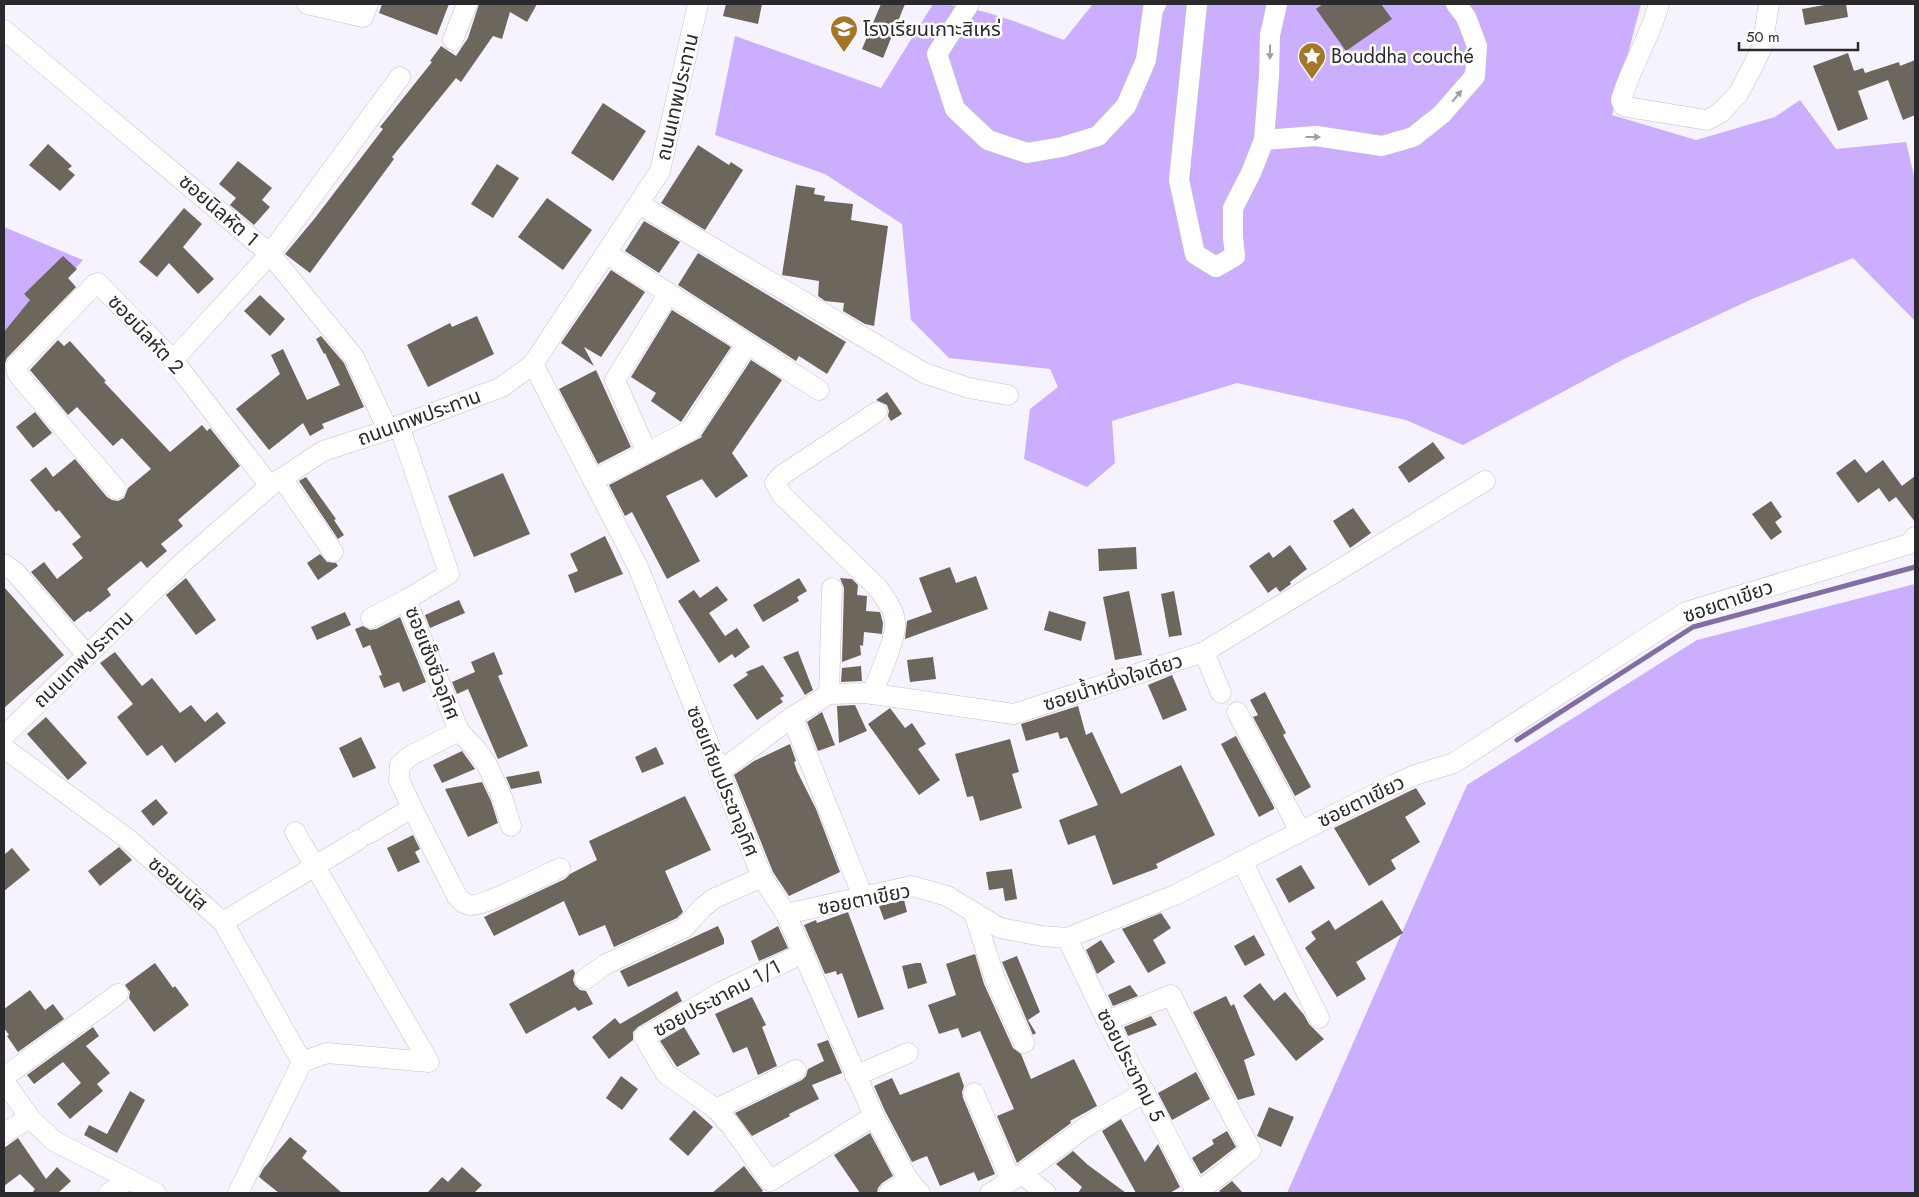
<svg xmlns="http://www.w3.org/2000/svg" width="1919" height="1197" font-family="Jost,'Noto Sans Thai',sans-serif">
<rect width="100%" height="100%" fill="#f6f2fe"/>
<g fill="#cbaefe">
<path d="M933,4C976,4 1024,25 1064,40L1093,4H1641L1612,115L1696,140L1775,117L1800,100L1836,149L1906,142L1915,180V321L1853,258L1752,299L1626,358L1463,445L1406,420L1237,383L1112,421L1115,463L1087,487L1024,459L1030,409L1058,387L1050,369L949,358L911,320L902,224L825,174L715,135L735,36L881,88Z"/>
<path d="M4,227L83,260L4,347Z"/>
<path d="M1915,584V1193H1287L1467,785L1697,640Z"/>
</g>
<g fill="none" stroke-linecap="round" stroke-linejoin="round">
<path stroke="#826ea5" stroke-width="5" d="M1517,740L1693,627L1915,567"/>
</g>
<g fill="#6c665d">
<path d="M382,4H449L437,35L379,13Z"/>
<path d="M479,4H537L527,22L510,12L502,39L493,36L461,82L456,78L392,157L394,159L310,273L285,254L315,218L383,129L380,127L432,62L430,61L441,46L456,56L468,38Z"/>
<path d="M726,4H762L758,24L723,16Z"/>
<path d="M881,4H905L883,58L862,49Z"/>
<path d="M1323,4H1381L1392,19L1346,51L1316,9Z"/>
<path d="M1830,4H1846L1848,17L1805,25L1802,9Z"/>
<path d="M1848,53L1854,71L1863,68L1865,73L1899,62L1900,66L1915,60V115L1903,120L1888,80L1858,91L1868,119L1838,131L1813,66Z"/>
<path d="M603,103L646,131L613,181L571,153Z"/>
<path d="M48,144L72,166L68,169L75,175L60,191L29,165Z"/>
<path d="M698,145L729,165L731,162L743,170L705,230L661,203Z"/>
<path d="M238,161L272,188L262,200L270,207L254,225L230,205L236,198L219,184Z"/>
<path d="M497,164L519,178L493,218L471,204Z"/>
<path d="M796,185L815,188L814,194L825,196L824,201L853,204L851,220L888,226L874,326L865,324L843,311L844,303L825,301L818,296L819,281L782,275Z"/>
<path d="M547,198L592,230L563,270L518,237Z"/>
<path d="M184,208L202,224L183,247L214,279L198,294L169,263L157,277L139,262Z"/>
<path d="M644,221L680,242L659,273L625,251Z"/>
<path d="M698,253L846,342L827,374L799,356L796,361L678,285Z"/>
<path d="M63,256L77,269L68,278L76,287L7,358L5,363L4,372V332L30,300L24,294Z"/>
<path d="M611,270L645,292L601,357L584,347L594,366L561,343Z"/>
<path d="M260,295L285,319L270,336L244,311Z"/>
<path d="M672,310L731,347L681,422L651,401L656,393L631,377Z"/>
<path d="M477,316L494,354L428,387L407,345L450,323L452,327Z"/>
<path d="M321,336L344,363L364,407L322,424L324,428L310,436L303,423L269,450L236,409L280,374L271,355L283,349L307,400L340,385L325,353L324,354L316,339Z"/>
<path d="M58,340L64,346L70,341L106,381L104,382L170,452L202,425L207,431L210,428L240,466L178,520L183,526L161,544L167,551L147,568L141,561L107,589L111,595L90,612L88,611L74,622L31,572L44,562L57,579L83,558L72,544L81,537L59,510L56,512L30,480L46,467L53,477L75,459L107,497L112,500L118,501L124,498L128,488L151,469L122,438L113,446L77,407L68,415L30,370Z"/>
<path d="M751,360L782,380L732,453L748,476L716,498L702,479L666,496L700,561L667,579L632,512L625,516L609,485L702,437L701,436Z"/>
<path d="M596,370L631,447L598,464L559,389Z"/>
<path d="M887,392L902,414L891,421L888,416L889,411L887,405L876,400Z"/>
<path d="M35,412L52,433L33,448L16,427Z"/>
<path d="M1433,442L1445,458L1409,483L1398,467Z"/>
<path d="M1855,459L1866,473L1883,460L1902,486L1915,476V522L1896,497L1889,502L1879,488L1858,503L1836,473Z"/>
<path d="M503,473L530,534L474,557L448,496Z"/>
<path d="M306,477L336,519L334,520L344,535L338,539L299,481Z"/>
<path d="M1771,501L1782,517L1775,522L1782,532L1771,540L1752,514Z"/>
<path d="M1353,508L1371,533L1350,548L1333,521Z"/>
<path d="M605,536L623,574L575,593L568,575L578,571L570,554Z"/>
<path d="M1290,545L1307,569L1290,582L1291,584L1280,592L1276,587L1268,593L1249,566L1269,552L1273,558Z"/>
<path d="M1136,547L1137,569L1099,571L1098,549Z"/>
<path d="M320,554L327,562L336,563L338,566L318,580L307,563Z"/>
<path d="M950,567L956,583L976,576L988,609L905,639L907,621L932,612L919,578Z"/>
<path d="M186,578L216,620L196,635L166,595Z"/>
<path d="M799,578L807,591L797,597L799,601L763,622L753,605Z"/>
<path d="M840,578L852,579L858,585L857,595L867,596L866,611L880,612L883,623L882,634L864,632L863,646L860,645L861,655L842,662L844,588Z"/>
<path d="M717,586L728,600L709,613L725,636L737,628L750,647L735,658L732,654L719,663L678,601L694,590L700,598Z"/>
<path d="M4,587L64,655L4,708Z"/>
<path d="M1129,591L1142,655L1115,660L1103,597Z"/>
<path d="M1174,591L1182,635L1169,637L1161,594Z"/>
<path d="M459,600L465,613L430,628L425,615Z"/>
<path d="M1049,611L1086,622L1081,641L1044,630Z"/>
<path d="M345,612L351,625L317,640L311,627Z"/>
<path d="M400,617L426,682L403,692L399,682L384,688L379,676L382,675L370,645L363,648L355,629L363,626L370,630L376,629Z"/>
<path d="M798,651L813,690L805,695L783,657Z"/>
<path d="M115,652L142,686L152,678L180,713L191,705L205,722L217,712L226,723L175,763L162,745L147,756L117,717L133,704L100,663Z"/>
<path d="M494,652L503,674L498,676L528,746L498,759L468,689L457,694L452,682L475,672L471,662Z"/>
<path d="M933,657L936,679L910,682L907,660Z"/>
<path d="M763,665L784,696L780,698L783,702L757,720L733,685L748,675L746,672Z"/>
<path d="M861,666L862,681L841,682L842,668Z"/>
<path d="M1172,675L1187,710L1163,720L1148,685Z"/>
<path d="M1265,692L1286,733L1283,735L1311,787L1295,796L1253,717L1258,715L1250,700Z"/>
<path d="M855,705L867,731L839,743L837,706Z"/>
<path d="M1078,706L1086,735L1092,732L1121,794L1181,765L1215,835L1156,864L1158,868L1113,885L1095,835L1068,845L1059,820L1098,805L1067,737L1060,739L1058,732L1026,741L1021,724Z"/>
<path d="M890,708L905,728L912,723L926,744L918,749L940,780L919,795L868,724Z"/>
<path d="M822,712L835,745L818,751L807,722Z"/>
<path d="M46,717L87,763L68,780L27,734Z"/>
<path d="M1236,736L1274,807V809L1259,817L1221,744Z"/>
<path d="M361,737L376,768L353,778L339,748Z"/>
<path d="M1010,739L1019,772L1012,774L1022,808L980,821L973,796L967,797L955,754Z"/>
<path d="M790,744L796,761L794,762L797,771L816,809L840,872L789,896L773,872L734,775L754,761Z"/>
<path d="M656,747L664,764L642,773L635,757Z"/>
<path d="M462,751L475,769L442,783L433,765Z"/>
<path d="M539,771L542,783L511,789L506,777Z"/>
<path d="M482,782L491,801L498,823L468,837L445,789Z"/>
<path d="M1416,788L1426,804L1405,817L1420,842L1391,860L1396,869L1369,886L1334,828Z"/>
<path d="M685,796L711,850L665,871L683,912L677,918L614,947L605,925L579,936L564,901L494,936L484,917L565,879L570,874L597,860L589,841Z"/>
<path d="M156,799L168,813L153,826L141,811Z"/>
<path d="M413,835L420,849L415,852L420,862L398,872L387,848Z"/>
<path d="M119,847L132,860L100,886L88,871Z"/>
<path d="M12,848L30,870L4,891V855Z"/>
<path d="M1301,865L1315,888L1289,903L1276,879Z"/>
<path d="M1012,869L1017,899L1005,901L1003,888L989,890L986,872Z"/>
<path d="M904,900L907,912L884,920L879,906Z"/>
<path d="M1382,900L1403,933L1356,962L1366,979L1337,997L1305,948L1316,939L1311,932L1329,920L1335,930Z"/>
<path d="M848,912L884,1009L858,1018L842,973L837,975L836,971L825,974L804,925L816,920L817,923Z"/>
<path d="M1161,913L1171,928L1153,940L1166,963L1148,973L1122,929Z"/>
<path d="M718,926L724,939V944L628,987L620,971Z"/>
<path d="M778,926L788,948L759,961L751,941Z"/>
<path d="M1254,935L1265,955L1245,966L1234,946Z"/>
<path d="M1101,940L1115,962L1097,974L1086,950Z"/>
<path d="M975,954L984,984L1013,1048L1021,1054L1031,1079L1074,1059L1097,1106L1070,1121L1071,1123L1017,1163L997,1116L1014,1109L980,1031L962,1038L958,1028L939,1034L928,1005L956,995L946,964Z"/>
<path d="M1017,956L1040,1012L1028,1020L1036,1033L1033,1035L1002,962Z"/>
<path d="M155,963L173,988L175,986L189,1005L154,1032L129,998L130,992L125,985Z"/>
<path d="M916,963H921L927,983L908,989L902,966Z"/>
<path d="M573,969L575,973L573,980L575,985L580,990L586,991L593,1004L578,1011L575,1007L526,1034L509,1004Z"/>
<path d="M1260,983L1274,1001L1285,992L1304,1015L1309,1024L1324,1039L1296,1061L1243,996Z"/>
<path d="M1130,985L1138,996L1113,1006L1108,995Z"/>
<path d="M30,990L45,1010L53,1004L64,1019L18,1052L7,1036L9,1035L4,1028V1009Z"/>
<path d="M677,991L682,1001L638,1027L633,1032V1040L609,1059L592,1037L615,1018L620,1024Z"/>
<path d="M1226,996L1231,1006L1234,1004L1255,1055L1244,1060L1255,1095L1238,1100L1193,1012Z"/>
<path d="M752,997L766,1025L762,1027L777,1066L758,1075L747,1047L733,1053L715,1014Z"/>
<path d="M1151,1016L1157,1025L1128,1036L1124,1027Z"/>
<path d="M93,1027L99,1036L86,1046L110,1073L97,1084L103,1091L70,1119L57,1104L81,1083L63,1062L34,1084L27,1075Z"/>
<path d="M684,1027L700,1054L677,1067L660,1041Z"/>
<path d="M828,1040L842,1073L812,1085L819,1099L789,1114L790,1116L752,1136L735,1113L802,1080L806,1076L808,1069L824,1061L817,1044Z"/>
<path d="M959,1072L964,1086L962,1092L963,1098L995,1174L978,1181L974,1172L940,1186L927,1156L912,1162L885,1111L874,1086L892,1078L900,1095Z"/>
<path d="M1196,1072L1210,1099L1172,1120L1158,1093Z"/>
<path d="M621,1076L638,1089L622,1110L606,1098Z"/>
<path d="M130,1091L145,1100L117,1153L84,1135L89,1125L107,1134Z"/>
<path d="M1269,1107L1294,1117L1281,1147L1257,1136Z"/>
<path d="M694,1110L713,1127L688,1156L669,1139Z"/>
<path d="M1121,1119L1145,1162L1158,1144L1180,1187L1170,1193H1136L1102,1131Z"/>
<path d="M1227,1131L1236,1147L1201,1174L1192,1158L1214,1144L1212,1140Z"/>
<path d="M870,1133L893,1176L882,1183L878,1188L877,1193H860L834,1155Z"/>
<path d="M290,1137L307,1151L302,1158L342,1193H279L259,1177L263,1169Z"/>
<path d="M18,1138L46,1179L57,1167L71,1181L58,1193H32L35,1189L20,1174L4,1186V1148Z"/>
<path d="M1073,1151L1088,1165L1126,1193H1078L1082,1187L1056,1164Z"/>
<path d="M744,1166L763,1191L760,1193H712Z"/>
<path d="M462,1167L482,1185L474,1193H427L442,1177L448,1182Z"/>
<path d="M1232,1181L1243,1193H1222L1219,1191Z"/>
</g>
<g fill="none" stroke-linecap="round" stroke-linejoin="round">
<g stroke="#c4c0cb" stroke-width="21">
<g id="minor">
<path d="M307,4L363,17L368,4"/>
<path d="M969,4L937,54L955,109L988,140L1027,153L1062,147L1098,136L1126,106L1146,60L1153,9L1156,4"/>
<path d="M1197,4L1179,180L1195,254L1216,267L1235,256L1233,237V208L1251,173L1264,140L1269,76L1270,35L1277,4"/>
<path d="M1659,4C1650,37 1631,66 1621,100L1623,105L1627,107L1707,120L1720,113L1738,94L1753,66L1762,47L1769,4"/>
<path d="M4,30L270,254L354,357L388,430"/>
<path d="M453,40L467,4"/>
<path d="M1264,140L1316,136L1382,146L1413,137L1442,114L1475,76L1477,46L1466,17L1456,4"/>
<path d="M639,204L924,373L969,388L1008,395"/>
<path d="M606,253L819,390"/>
<path d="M173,360L270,254L400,77"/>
<path d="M533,364L638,567L762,877L786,914L874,1116L907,1178L920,1193"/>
<path d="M399,425L449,574L406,600L459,731L476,749L487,765L502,797L511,826"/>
<path d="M647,453L615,380L669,293"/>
<path d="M282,478L333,552"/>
<path d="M593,480L691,430L747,344"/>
<path d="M116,489L20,377L17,372L16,366L95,284L98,283L173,360L270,486"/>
<path d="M4,564L15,572L87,655"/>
<path d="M371,618L406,600"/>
<path d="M1204,652L1221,693"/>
<path d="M829,694L832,588"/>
<path d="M872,694C878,677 897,639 895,622C894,609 885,598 877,587L782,495L775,483L782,475L877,412"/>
<path d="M1237,712L1300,831"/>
<path d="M792,717L863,897"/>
<path d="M4,736L181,564L270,486L323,451L388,430L502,387L533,364L660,171L698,4"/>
<path d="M4,748L128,839L223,922L302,1062"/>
<path d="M719,772L792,717L829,694L866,693L1014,714L1204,652L1485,481"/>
<path d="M412,808L457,896C461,901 464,904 470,905C483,907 545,875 560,868"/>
<path d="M368,834L412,808L399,780L400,765L410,756L459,731"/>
<path d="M1242,861L1319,1018"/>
<path d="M974,913L995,979L1024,1043"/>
<path d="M786,914L912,886L947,896L1000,928L1042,936L1067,938L1175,895L1393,785L1415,775L1454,763L1686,612L1909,544L1915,537"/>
<path d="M223,922L358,840"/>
<path d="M1067,938L1107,1021L1196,1191"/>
<path d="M804,953L723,991L644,1037L666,1074L716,1109L731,1126L770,1181L874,1116"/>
<path d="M585,979L606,964L684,928L702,908L713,899L762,877"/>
<path d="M1107,1021L1171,995L1225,1102L1251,1150C1232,1166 1215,1181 1193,1193"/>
<path d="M855,1076L908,1053"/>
<path d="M4,1077L118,994"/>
<path d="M4,1081L30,1118L54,1141L156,1193"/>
<path d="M974,1093L1011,1180"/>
<path d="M716,1109L796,1070"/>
<path d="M4,1133L30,1118"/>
<path d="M1022,1174L1046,1193"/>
<path d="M109,1193L129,1179"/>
<path d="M238,1193L302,1062L327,1053L429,1062L295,832"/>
<path d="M889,1193L909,1180"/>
<path d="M990,1193L1022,1174L1090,1124L1145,1092"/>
</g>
</g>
<use href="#minor" stroke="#fff" stroke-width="20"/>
</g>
<defs><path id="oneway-solid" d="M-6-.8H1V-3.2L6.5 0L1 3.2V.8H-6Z" transform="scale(1.25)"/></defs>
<g fill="#9f9fa0">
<use href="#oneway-solid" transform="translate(1270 52) rotate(91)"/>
<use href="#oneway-solid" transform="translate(1457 96) rotate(-50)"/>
<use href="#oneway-solid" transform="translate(1313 137)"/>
</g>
<defs>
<g id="school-pin" transform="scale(1.4375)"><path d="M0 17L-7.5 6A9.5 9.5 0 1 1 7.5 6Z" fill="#a47629" stroke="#fff"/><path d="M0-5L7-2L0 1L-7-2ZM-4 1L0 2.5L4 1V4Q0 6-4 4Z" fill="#fff"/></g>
<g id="sight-pin" transform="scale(1.4375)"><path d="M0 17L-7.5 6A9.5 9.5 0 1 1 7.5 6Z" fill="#a47629" stroke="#fff"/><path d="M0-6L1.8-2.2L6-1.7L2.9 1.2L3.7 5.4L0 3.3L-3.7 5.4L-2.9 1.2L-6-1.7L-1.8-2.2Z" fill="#fff"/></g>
</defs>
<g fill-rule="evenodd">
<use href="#school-pin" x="844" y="29"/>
<use href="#sight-pin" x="1312" y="56"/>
</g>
<g text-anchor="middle" stroke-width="5" stroke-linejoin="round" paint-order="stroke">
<g font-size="20" fill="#2a292d" stroke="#fff" text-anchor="start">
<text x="863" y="36">โรงเรียนเกาะสิเหร่</text>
<text x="1331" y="63">Bouddha couché</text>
</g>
<g font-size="20" fill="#2a292d" stroke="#fff">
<text transform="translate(677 97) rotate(-77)" y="7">ถนนเทพประทาน</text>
<text transform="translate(219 210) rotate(41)" y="7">ซอยนิลหัต 1</text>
<text transform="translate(146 334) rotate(47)" y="7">ซอยนิลหัต 2</text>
<text transform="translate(419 417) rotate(-20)" y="7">ถนนเทพประทาน</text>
<text transform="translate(1728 601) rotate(-19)" y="7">ซอยตาเขียว</text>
<text transform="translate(83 659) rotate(-44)" y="7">ถนนเทพประทาน</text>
<text transform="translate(433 663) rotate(69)" y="7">ซอยเซ็งซิ่วอุทิศ</text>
<text transform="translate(1113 682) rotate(-18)" y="7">ซอยน้ำหนึ่งใจเดียว</text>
<text transform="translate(723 781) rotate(68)" y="7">ซอยเทียมประชาอุทิศ</text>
<text transform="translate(1361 801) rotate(-26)" y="7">ซอยตาเขียว</text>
<text transform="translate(178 883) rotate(41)" y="7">ซอยมนัส</text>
<text transform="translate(864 899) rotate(-11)" y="7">ซอยตาเขียว</text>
<text transform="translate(717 998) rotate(-28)" y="7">ซอยประชาคม 1/1</text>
<text transform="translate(1131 1065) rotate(63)" y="7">ซอยประชาคม 5</text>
</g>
</g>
<rect width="1919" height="1197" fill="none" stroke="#2a292d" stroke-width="10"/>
<path d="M1739 42v8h119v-8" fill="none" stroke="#2a292d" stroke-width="2.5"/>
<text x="1746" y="42" font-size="15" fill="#2a292d" stroke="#ffffff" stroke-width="4" paint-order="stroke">50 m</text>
</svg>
